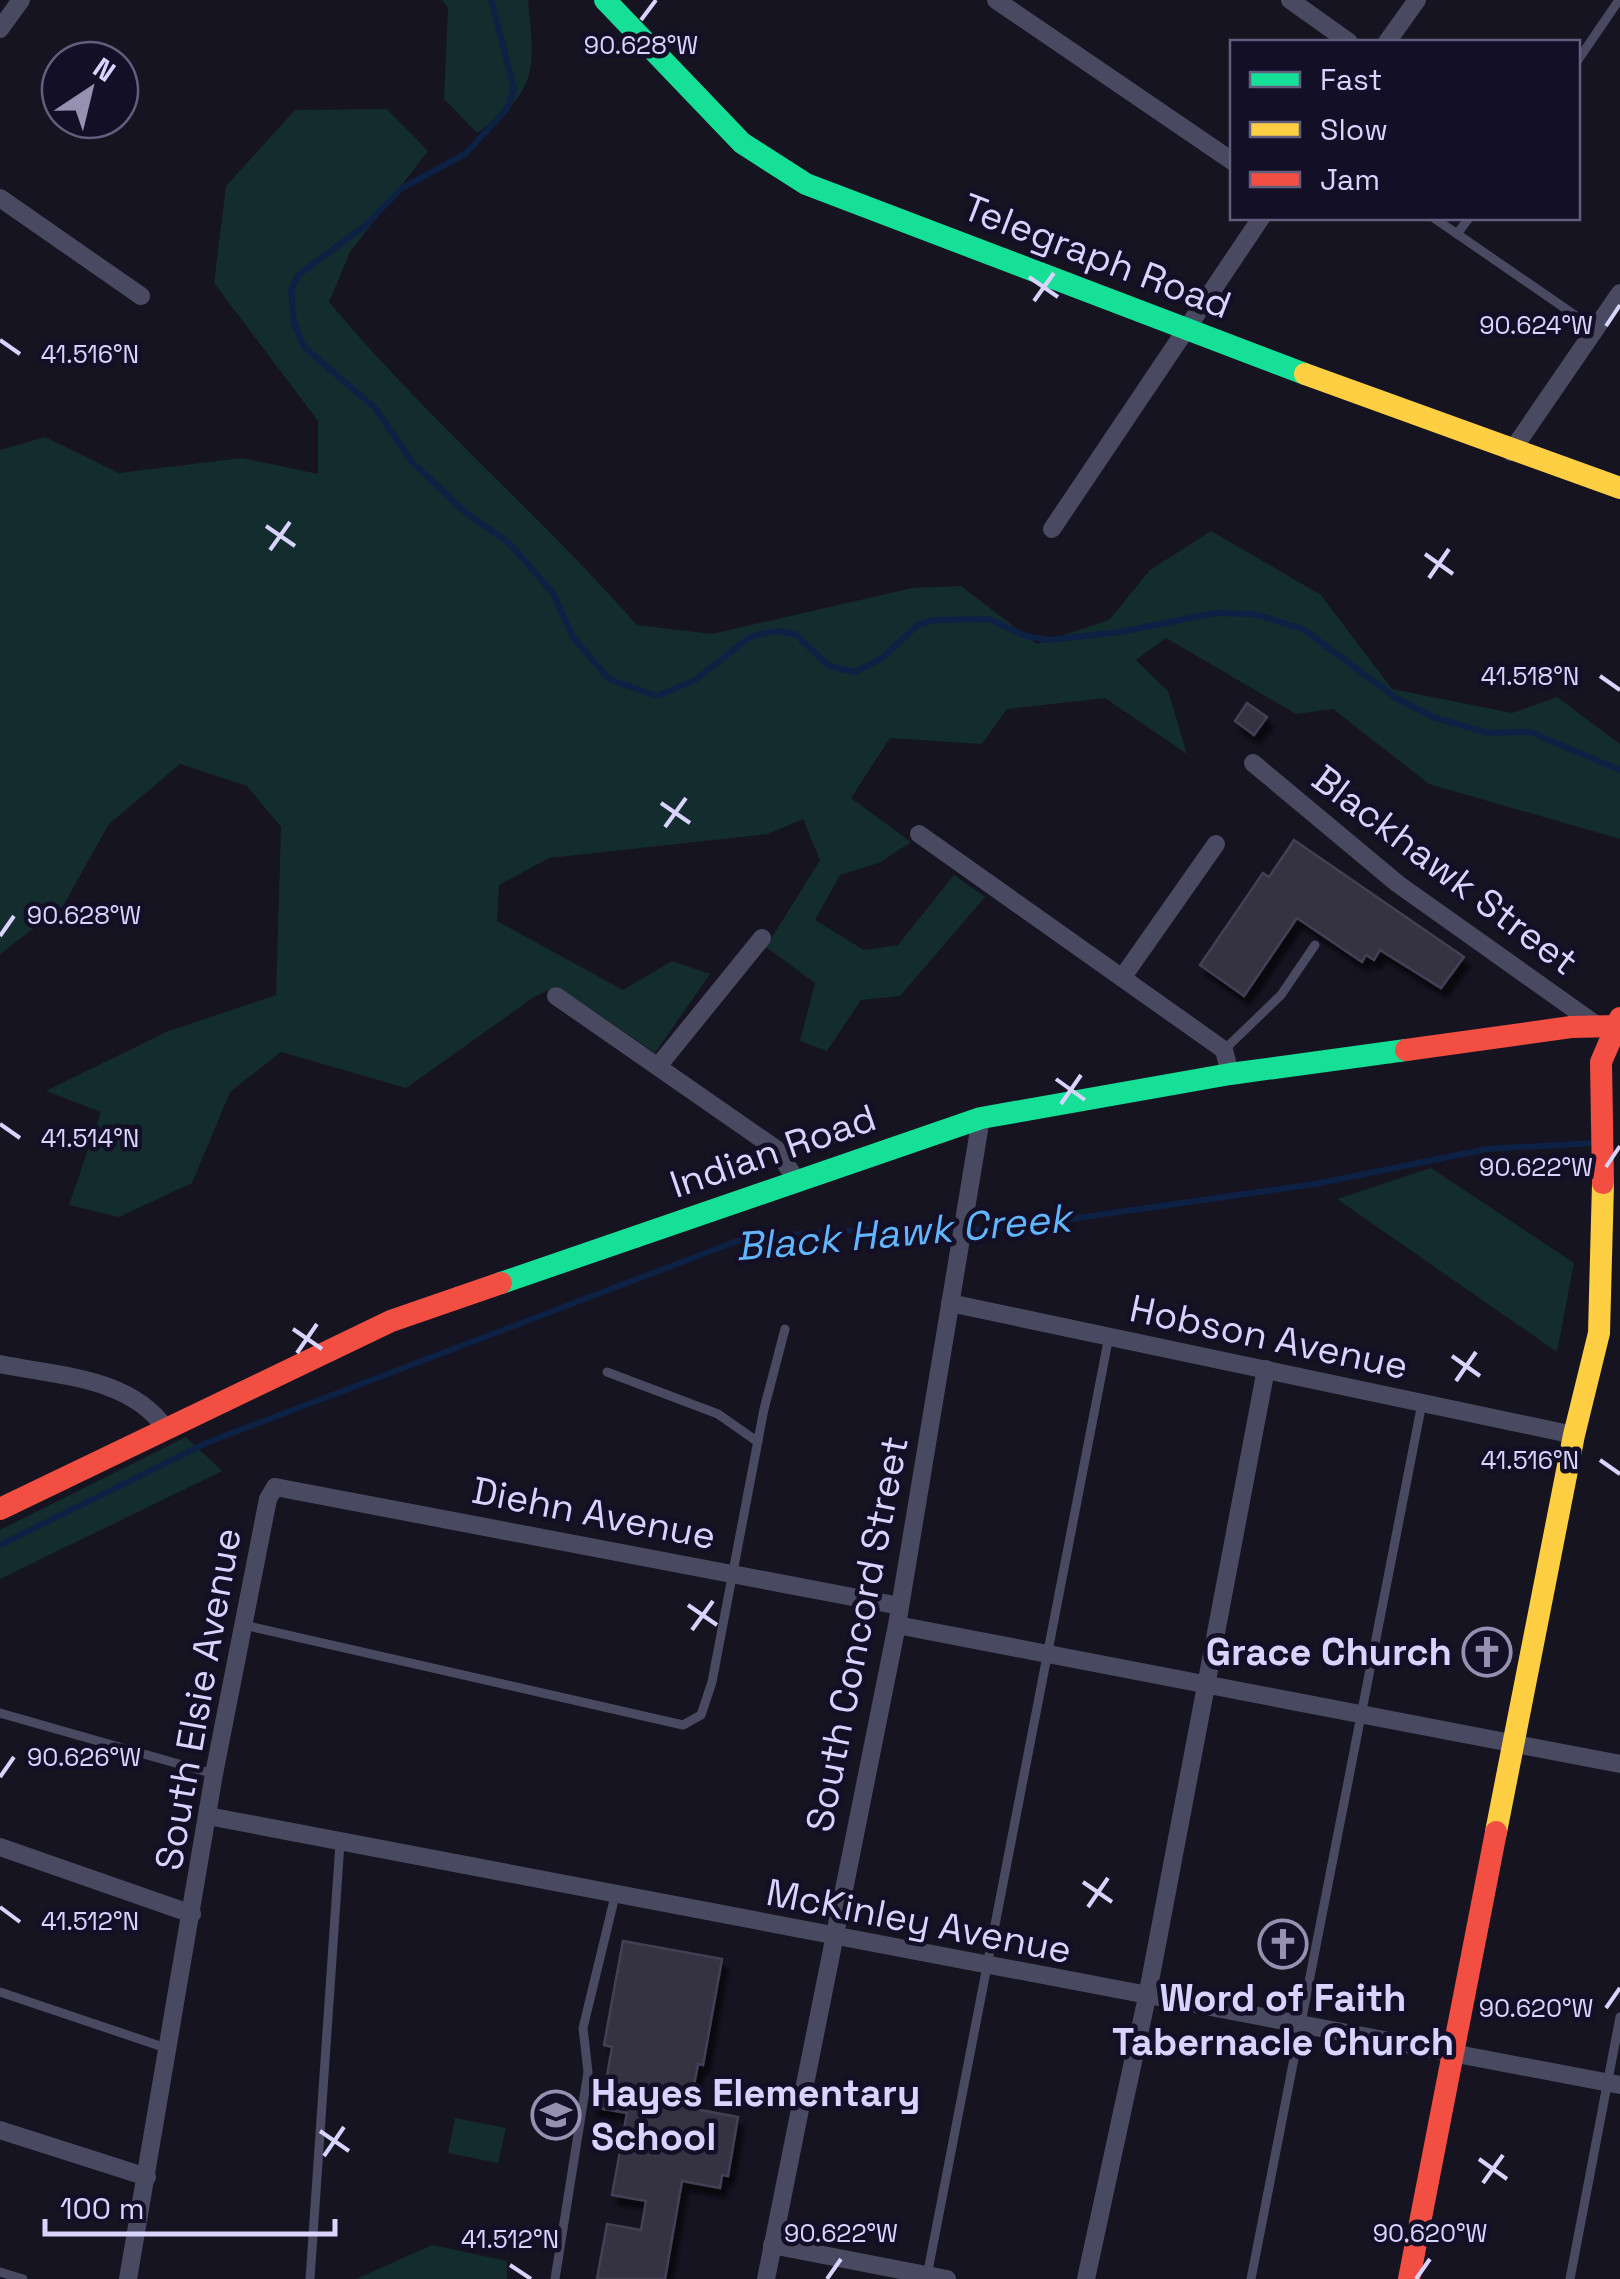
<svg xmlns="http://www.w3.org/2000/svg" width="1620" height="2279" font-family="'Space Grotesk',sans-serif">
<defs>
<filter id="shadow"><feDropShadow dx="5.5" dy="9" stdDeviation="2.5" flood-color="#0009"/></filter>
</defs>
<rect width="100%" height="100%" fill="#161421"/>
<g fill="#132c2d">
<path d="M442,0H528C535,70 539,91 477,133L444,99L448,8Z"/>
<path d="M387,109L428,151L350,252L329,302C425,417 538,513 637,625L712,634L912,588L961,586L1037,644L1109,620L1150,570L1211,531L1321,595L1392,689L1512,713L1557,697L1620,744V839L1429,784L1333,709L1296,714L1166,638L1136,660L1168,691L1187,754L1105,698L1007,709L982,744L890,738L851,798L911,842L879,863L840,875L815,920L864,950L898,945L954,875L985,897L900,996L861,1000L827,1051L800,1041L815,983L766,947L820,860L803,819L768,834L549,858L499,885L497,921L623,990L672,961L710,974L655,1053L557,986L534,997L406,1088L281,1052L230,1092L192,1183L119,1217L69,1205L101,1112L46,1091L166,1032L276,995L281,827L247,786L180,764L109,824L63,906L0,954V450L45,437L119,473L242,458L318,474V421L214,283L226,186L295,110Z"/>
<path d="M1431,1168L1574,1263L1557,1352L1337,1199Z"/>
<path d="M186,1437L222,1471L0,1579V1530Z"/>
<path d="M455,2118L506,2128L498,2163L448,2153Z"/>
<path d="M432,2245L507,2261V2279H356Z"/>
</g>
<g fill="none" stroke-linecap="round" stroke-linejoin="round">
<g stroke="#0d2144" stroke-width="6">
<path d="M491,0L514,88L507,109L465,154L402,188L366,225L298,275L291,291L294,323L304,347L375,408L412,462L464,511L510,544L553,593L573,637L609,679L657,696L695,680L750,637L776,631L795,634L829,666L855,672L882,658L918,625L935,620L989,619L1025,636L1049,640L1120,632L1215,613L1254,614L1303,629L1396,698L1433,717L1488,733L1530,732L1620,770"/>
<path d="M0,1545L206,1443L745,1238L913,1226L993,1230L1315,1184L1487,1149L1594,1143"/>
</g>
</g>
<g fill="#343243" stroke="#433f54" stroke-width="2.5" filter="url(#shadow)">
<path d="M1247,703L1267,717L1254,735L1235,721Z"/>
<path d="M1294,840L1464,957L1441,988L1380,950L1374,960L1366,955L1362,962L1297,918L1244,996L1200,965L1263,873L1269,877Z"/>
<path d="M623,1941L722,1959L703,2065L698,2064L691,2101L696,2102L695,2109L738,2117L728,2176L722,2175L720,2188L682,2181L665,2279H597L607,2224L641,2230L646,2201L612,2195L627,2113L592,2107L595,2085L605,2087L612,2047L604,2045Z"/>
</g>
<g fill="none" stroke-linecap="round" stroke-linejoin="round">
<g stroke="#4a4962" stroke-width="9">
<path d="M1578,60L1619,0"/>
<path d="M1434,218L1595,329"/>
<path d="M1457,234L1469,218"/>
<path d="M1224,1050L1281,995L1315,945"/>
<path d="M607,1372L718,1414L758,1442"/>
<path d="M244,1625L683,1725L701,1715L712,1682L764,1409L785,1329"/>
<path d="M0,1713L214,1774"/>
<path d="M0,1992L166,2048"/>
<path d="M0,2272L23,2279"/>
<path d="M927,2276L1109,1336"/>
<path d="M310,2279L340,1843"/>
<path d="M555,2279L588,2072L583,2028L615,1896"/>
<path d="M1251,2279L1422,1403"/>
<path d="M1570,2279L1620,2017"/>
</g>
<g stroke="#4a4962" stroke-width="18">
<path d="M996,0L1232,161"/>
<path d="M1290,0L1349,42"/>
<path d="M0,29L21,0"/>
<path d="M1387,42L1417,0"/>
<path d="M0,198L141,296"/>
<path d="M1511,452L1620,293"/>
<path d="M1052,529L1261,218"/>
<path d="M1253,763L1398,884L1598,1026"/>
<path d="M919,834L1224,1050L1230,1074"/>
<path d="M1122,978L1216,844"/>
<path d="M556,996L776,1149L797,1181"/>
<path d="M659,1065L762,938"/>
<path d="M950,1303L1574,1435"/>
<path d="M0,1364C58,1376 130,1377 166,1429"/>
<path d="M897,1625L1620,1764"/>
<path d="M208,1816L1620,2085"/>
<path d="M0,1847L192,1914"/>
<path d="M0,2130L147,2177"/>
<path d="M772,2245L947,2279"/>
<path d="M128,2279L214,1774L268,1499L275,1487L900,1606"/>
<path d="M766,2279L897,1625L981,1118"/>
<path d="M1086,2279L1147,1997L1266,1369"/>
</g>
<g stroke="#16e098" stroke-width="22">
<path d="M605,0L742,143L806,184L1305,374"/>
<path d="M501,1283L981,1118L1230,1074L1406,1050"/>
</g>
<g stroke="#ffcf43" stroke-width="22">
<path d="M1305,374L1620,488"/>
<path d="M1496,1832L1574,1435L1599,1333L1603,1183"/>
</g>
<g stroke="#f24e42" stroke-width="22">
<path d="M1406,1050L1571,1027L1617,1026"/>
<path d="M1603,1183L1601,1062L1620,1018"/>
<path d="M0,1509L391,1321L501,1283"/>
<path d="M1409,2279L1496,1832"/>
</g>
</g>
<path fill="none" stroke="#d9d4ff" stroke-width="4" d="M641,20L656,0M1029,277L1058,297M1034,301L1054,273M1606,326L1620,305M0,340L20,354M266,526L295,546M270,550L290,522M1425,554L1453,574M1429,578L1449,549M1600,676L1620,690M661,803L690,823M665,827L686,798M0,936L14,916M1056,1079L1085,1100M1061,1104L1081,1075M0,1124L20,1138M1606,1167L1620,1146M293,1329L322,1349M297,1353L317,1324M1452,1356L1480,1376M1456,1381L1476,1352M1600,1460L1620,1474M688,1605L717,1625M692,1630L713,1601M0,1777L14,1757M1083,1882L1112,1902M0,1907L20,1922M1088,1907L1108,1878M1606,2008L1620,1988M320,2131L349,2151M324,2156L344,2127M1479,2159L1507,2179M1483,2183L1503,2155M510,2265L531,2279M827,2279L841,2259M1416,2279L1430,2259"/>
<defs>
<g id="church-ring" transform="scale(2.5)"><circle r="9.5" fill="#130f26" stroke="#9591b1" stroke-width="1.5"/><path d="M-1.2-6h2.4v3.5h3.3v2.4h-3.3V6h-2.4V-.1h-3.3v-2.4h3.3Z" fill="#9591b1"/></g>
<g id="school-ring" transform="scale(2.5)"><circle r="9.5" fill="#130f26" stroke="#9591b1" stroke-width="1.5"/><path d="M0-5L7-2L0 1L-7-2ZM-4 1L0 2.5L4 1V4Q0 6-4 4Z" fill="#9591b1"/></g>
</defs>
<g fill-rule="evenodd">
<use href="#church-ring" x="1487" y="1652"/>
<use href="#church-ring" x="1283" y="1944"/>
<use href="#school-ring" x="556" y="2115"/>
</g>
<g text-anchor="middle" stroke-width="9" stroke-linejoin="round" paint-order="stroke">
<g font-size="38" fill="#d9d4ff" stroke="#130f26">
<text transform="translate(1097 256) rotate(21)" y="13">Telegraph Road</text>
<text transform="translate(1445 870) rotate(37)" y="13">Blackhawk Street</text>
<text transform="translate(773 1151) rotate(-19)" y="13">Indian Road</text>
<text transform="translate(1269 1337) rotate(12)" y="13">Hobson Avenue</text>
<text transform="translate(594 1513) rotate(11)" y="13">Diehn Avenue</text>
<text transform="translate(857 1634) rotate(-79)" y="13">South Concord Street</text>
<text transform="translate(198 1699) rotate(-80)" y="13">South Elsie Avenue</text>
<text transform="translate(919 1921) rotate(11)" y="13">McKinley Avenue</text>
</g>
<g font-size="38" font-weight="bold" fill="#d9d4ff" stroke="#130f26" text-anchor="end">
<text x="1452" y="1665">Grace Church</text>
<text x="1283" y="2011" text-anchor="middle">Word of Faith<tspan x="1283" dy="44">Tabernacle Church</tspan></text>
<text x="591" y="2106" text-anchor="start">Hayes Elementary<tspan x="591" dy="44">School</tspan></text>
</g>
<g font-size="40" font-style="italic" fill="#62b6ff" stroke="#130f26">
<text transform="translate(903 1232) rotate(-5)" y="14">Black Hawk Creek</text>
</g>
</g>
<g font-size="25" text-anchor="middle" fill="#d9d4ff" stroke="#130f26" stroke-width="9" stroke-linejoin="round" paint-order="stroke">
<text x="641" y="54">90.628°W</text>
<text x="1536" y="334">90.624°W</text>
<text x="90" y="363">41.516°N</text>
<text x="1530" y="685">41.518°N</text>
<text x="84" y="924">90.628°W</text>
<text x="90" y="1147">41.514°N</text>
<text x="1536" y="1176">90.622°W</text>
<text x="1530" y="1469">41.516°N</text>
<text x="84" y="1766">90.626°W</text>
<text x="90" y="1930">41.512°N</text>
<text x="1536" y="2017">90.620°W</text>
<text x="841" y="2242">90.622°W</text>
<text x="1430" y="2242">90.620°W</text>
<text x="510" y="2248">41.512°N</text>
</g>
<rect x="1230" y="40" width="350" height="180" fill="#130f26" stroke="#625e7d" stroke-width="2.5"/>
<rect x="1250" y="72" width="50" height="15" fill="#16e098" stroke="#625e7d" stroke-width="2.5"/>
<text x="1320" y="90" font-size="30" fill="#d9d4ff">Fast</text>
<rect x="1250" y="122" width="50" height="15" fill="#ffcf43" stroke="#625e7d" stroke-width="2.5"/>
<text x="1320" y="140" font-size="30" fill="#d9d4ff">Slow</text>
<rect x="1250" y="172" width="50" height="15" fill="#f24e42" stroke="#625e7d" stroke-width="2.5"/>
<text x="1320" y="190" font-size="30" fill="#d9d4ff">Jam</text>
<g transform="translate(90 90) rotate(35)"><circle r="48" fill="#130f26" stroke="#625e7d" stroke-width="2.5"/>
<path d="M0-8L18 38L0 25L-18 38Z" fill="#9591b1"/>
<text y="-15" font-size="28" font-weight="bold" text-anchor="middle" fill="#d9d4ff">N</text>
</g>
<path d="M45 2219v15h290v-15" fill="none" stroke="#d9d4ff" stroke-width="5"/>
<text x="60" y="2219" font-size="30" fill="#d9d4ff" stroke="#130f26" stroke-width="8" paint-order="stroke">100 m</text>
</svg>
